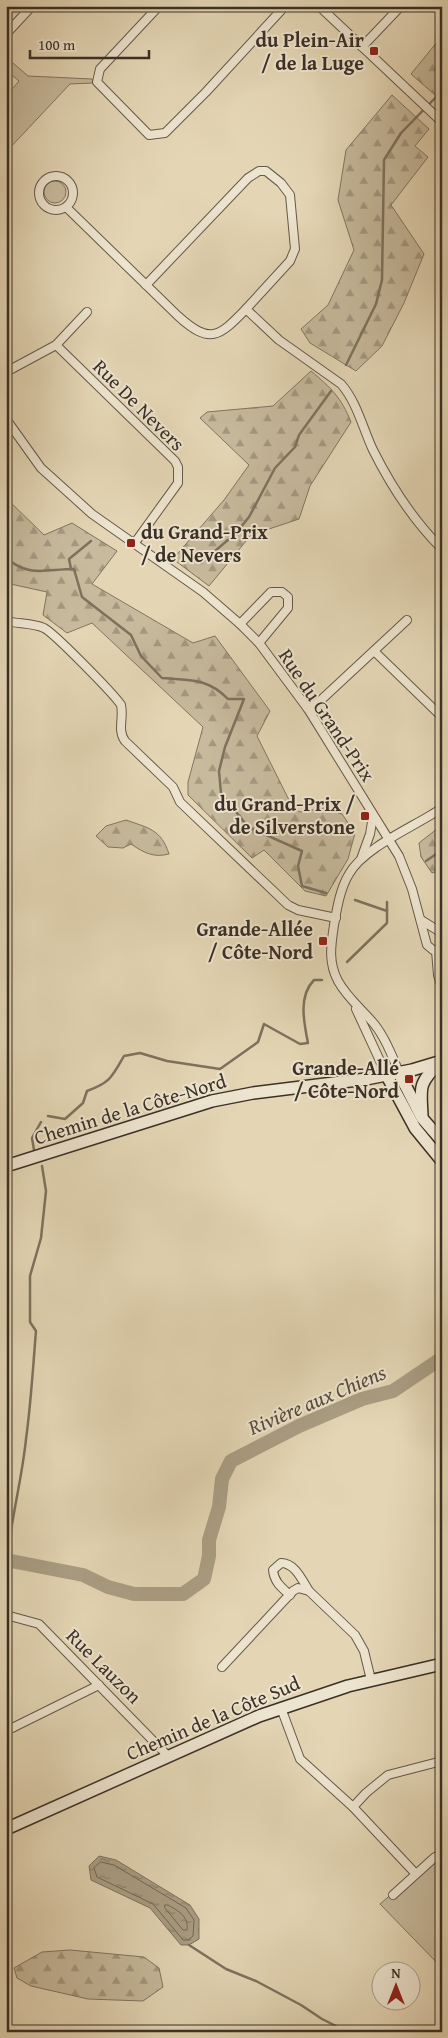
<svg xmlns="http://www.w3.org/2000/svg" width="448" height="2038" font-family="'Gentium Book Plus',serif">
<defs>
<pattern id="forest-firs" width="22" height="20" patternUnits="userSpaceOnUse" patternTransform="scale(1.25)"><rect width="22" height="20" fill="#c7ba9d"/><path d="M5 1l3.5 6h-7zM16 11l3.5 6h-7z" fill="#a39880"/></pattern>
<pattern id="water-ripples" width="26" height="14" patternUnits="userSpaceOnUse" patternTransform="scale(1.25)"><rect width="26" height="14" fill="#aa9e84"/><path d="M2 4q2-2 4 0t4 0M15 11q2-2 4 0t4 0" fill="none" stroke="#8b816c"/></pattern>
</defs>
<rect width="100%" height="100%" fill="#e4d6b5"/>
<filter id="stains"><feTurbulence type="fractalNoise" baseFrequency=".004" numOctaves="4"/><feColorMatrix values="0 0 0 0 .2 0 0 0 0 .09 0 0 0 0 .02 0 0 0 .5 -.17"/></filter>
<radialGradient id="worn" r=".72"><stop offset=".6" stop-color="#630" stop-opacity="0"/><stop offset="1" stop-color="#630" stop-opacity=".3"/></radialGradient>
<g fill="#c7ba9d" stroke="#807562">
<path d="M6,57L28,76L92,79L93,83L70,84L6,152V96L19,81L6,70Z"/>
<circle cx="55" cy="192" r="11"/>
<path d="M435,1857L442,1889V1968L380,1904Z"/>
</g>
<g fill="url(#forest-firs)" stroke="#807562">
<path d="M442,36V101L411,74Z"/>
<path d="M392,95L429,129L415,146L428,157L391,205L424,254L404,303L382,346L356,371L310,343L301,329L328,305L354,250L338,200L346,150Z"/>
<path d="M311,371C331,388 341,397 351,422L310,486L299,519L251,535L209,586L173,559L224,500L249,465L200,418L207,412L273,406Z"/>
<path d="M6,498L44,535L72,523L117,551L92,584L193,643L215,636L270,711L257,736L293,808L300,812L324,808L342,814L355,833L348,859L326,896L305,891L264,850L252,858L188,795V782L203,727L92,623L67,633L43,615L47,592L6,583Z"/>
<path d="M126,820C148,828 161,829 169,854C154,858 144,853 131,844L123,848L108,847L96,836L106,826Z"/>
<path d="M442,825V870L432,873L421,857L419,843Z"/>
<path d="M70,1950L144,1957L159,1968L163,1987L143,2001L88,1999L31,1986L17,1978L14,1968L42,1952Z"/>
</g>
<path fill="url(#water-ripples)" stroke="#7d725e" d="M99,1856L116,1860L190,1905L199,1919V1939L189,1945H181L150,1908L91,1880L89,1866Z"/>
<g fill="none" stroke-linecap="round" stroke-linejoin="round">
<g stroke="#726755" stroke-width="1">
<path d="M101,1862L114,1865L186,1908L194,1920L193,1936L188,1940H183L153,1904L97,1877L94,1868Z"/>
<path d="M165,1905H168C179,1911 189,1917 187,1930H183L165,1908Z"/>
</g>
<g stroke="#7d725e" stroke-width="2.5">
<path d="M346,365L376,304L382,280L384,160L401,133L442,91"/>
<path d="M6,558C30,578 46,569 74,569L82,597L131,635L141,656L162,678C189,680 208,678 228,699H244L225,747L219,771L221,793L248,827L302,851L298,866L302,886L326,893"/>
<path d="M201,563L236,533L249,517L275,468L295,447L299,435L331,391"/>
<path d="M71,569L69,559L91,541"/>
<path d="M426,861L442,850"/>
<path d="M387,902V911"/>
<path d="M347,962L387,923V911L355,900"/>
<path d="M48,1116L65,1119L83,1103L87,1091C110,1083 112,1077 124,1056L140,1053L167,1061L220,1069L258,1042L264,1024L300,1044L308,1043C304,1023 298,996 314,980H322"/>
<path d="M34,1150L32,1138L41,1122"/>
<path d="M7,1560C11,1519 22,1479 26,1439C31,1403 33,1367 36,1331L30,1322V1276L41,1238L46,1191L42,1166"/>
<path d="M189,1945L226,1969L256,1981L301,2005L322,2019L348,2032"/>
</g>
<path stroke="#aa9e84" stroke-width="14" d="M6,1560L83,1575L108,1587L134,1594H183L204,1579L209,1556V1540L219,1507L222,1479L231,1461L299,1426L362,1399L393,1391L442,1358"/>
<g stroke="#645a4a" stroke-width="10">
<g id="street">
<path d="M159,6L100,69L97,82L149,135L165,133L206,92L285,6"/>
<path d="M319,6L442,122"/>
<path d="M6,34L32,6"/>
<path d="M362,47L401,6"/>
<circle cx="56" cy="193" r="17"/>
<path d="M66,207L178,316C210,345 219,337 246,309L279,340L341,384C357,402 363,429 373,450C391,486 414,521 442,549"/>
<path d="M146,285L248,178L259,171H266L281,183L290,195L295,249L290,261L246,309"/>
<path d="M56,345L175,461L178,467V483L134,544"/>
<path d="M6,372L56,345L87,312"/>
<path d="M6,419L41,468L92,514L203,592L240,624L259,643L308,709L399,856L412,889L427,945L433,950L442,951"/>
<path d="M6,621C18,624 33,623 44,628C54,633 114,694 121,705C124,718 117,730 125,741L173,787L180,802L288,905L298,910L336,918"/>
<path d="M240,624L271,592H282L288,597V608L259,643"/>
<path d="M374,651L442,717"/>
<path d="M308,709L321,700L407,620"/>
<path d="M361,859L370,834L373,816"/>
<path d="M421,920L442,933"/>
<path d="M436,951L438,975L442,988"/>
<path d="M356,1009L387,1076"/>
<path d="M399,1073C393,1057 386,1039 375,1025C363,1010 348,999 338,981C328,962 331,945 334,925C337,908 340,889 349,874C364,847 416,826 442,808"/>
<path d="M290,1595C282,1588 274,1582 273,1570L281,1563C295,1563 302,1580 309,1591"/>
<path d="M6,1615L39,1624L168,1756"/>
<path d="M222,1667L293,1591L298,1588L309,1591L355,1635L364,1651L371,1680"/>
<path d="M281,1708L300,1759L353,1807L415,1873"/>
<path d="M6,1731L99,1685"/>
<path d="M353,1807L366,1793L388,1775L442,1761"/>
<path d="M393,1895L435,1857L442,1855"/>
</g>
</g>
<g stroke="#3a3026" stroke-width="14">
<g id="secondary">
<path d="M399,1073L422,1118L442,1141"/>
<path d="M387,1076L415,1128L442,1161"/>
<path d="M422,1116C421,1088 417,1085 439,1063"/>
<path d="M6,1166L212,1101L253,1093L366,1079L412,1070L442,1061"/>
<path d="M6,1829L259,1716L348,1686L442,1664"/>
</g>
</g>
<use href="#street" stroke="#ede4cf" stroke-width="8"/>
<use href="#secondary" stroke="#ede4cf" stroke-width="11"/>
<path stroke="#3a3026" stroke-width="2.5" stroke-dasharray="9 9" stroke-linecap="butt" d="M6,2028L59,2032"/>
</g>
<g fill="#8f2418" stroke="#ede4cf" stroke-width="2">
<rect x="369" y="46" width="10" height="10" rx="2.5"/>
<rect x="126" y="538" width="10" height="10" rx="2.5"/>
<rect x="360" y="811" width="10" height="10" rx="2.5"/>
<rect x="318" y="936" width="10" height="10" rx="2.5"/>
<rect x="404" y="1074" width="10" height="10" rx="2.5"/>
</g>
<g text-anchor="middle" stroke-width="4" stroke-linejoin="round" paint-order="stroke">
<g font-size="20" font-weight="bold" fill="#3a3026" stroke="#ede4cf" text-anchor="end">
<text x="364" y="47">du Plein-Air<tspan x="364" dy="23">/ de la Luge</tspan></text>
<text x="141" y="539" text-anchor="start">du Grand-Prix<tspan x="141" dy="23">/ de Nevers</tspan></text>
<text x="355" y="811">du Grand-Prix /<tspan x="355" dy="23">de Silverstone</tspan></text>
<text x="313" y="936">Grande-Allée<tspan x="313" dy="23">/ Côte-Nord</tspan></text>
<text x="399" y="1075">Grande-Allé<tspan x="399" dy="23">/ Côte-Nord</tspan></text>
</g>
<g font-size="20" fill="#3a3026" stroke="#ede4cf">
<text transform="translate(139 405) rotate(45)" y="7">Rue De Nevers</text>
<text transform="translate(327 715) rotate(56)" y="7">Rue du Grand-Prix</text>
<text transform="translate(130 1109) rotate(-17)" y="7">Chemin de la Côte-Nord</text>
<text transform="translate(104 1666) rotate(45)" y="7">Rue Lauzon</text>
<text transform="translate(213 1718) rotate(-23)" y="7">Chemin de la Côte Sud</text>
</g>
<g font-size="21" font-style="italic" fill="#564c3e" stroke="#ede4cf">
<text transform="translate(317 1400) rotate(-23)" y="7">Rivière aux Chiens</text>
</g>
</g>
<rect width="448" height="2038" fill="none" stroke="#e4d6b5" stroke-width="25"/>
<rect x="8" y="8" width="433" height="2023" fill="none" stroke="#3a3026" stroke-width="2.5"/>
<rect x="12" y="12" width="423" height="2013" fill="none" stroke="#3a3026"/>
<g transform="translate(396 1986)"><circle r="24" fill="#ede4cf" stroke="#a59c8b"/>
<path d="M0-4L9 19L0 12L-9 19Z" fill="#8f2418"/>
<text y="-8" font-size="14" font-weight="bold" text-anchor="middle" fill="#3a3026">N</text>
</g>
<path d="M30 50v8h119v-8" fill="none" stroke="#3a3026" stroke-width="2.5"/>
<text x="38" y="50" font-size="15" fill="#3a3026" stroke="#ede4cf" stroke-width="4" paint-order="stroke">100 m</text>
<rect width="100%" height="100%" filter="url(#stains)"/>
<rect width="100%" height="100%" fill="url(#worn)"/>
</svg>
